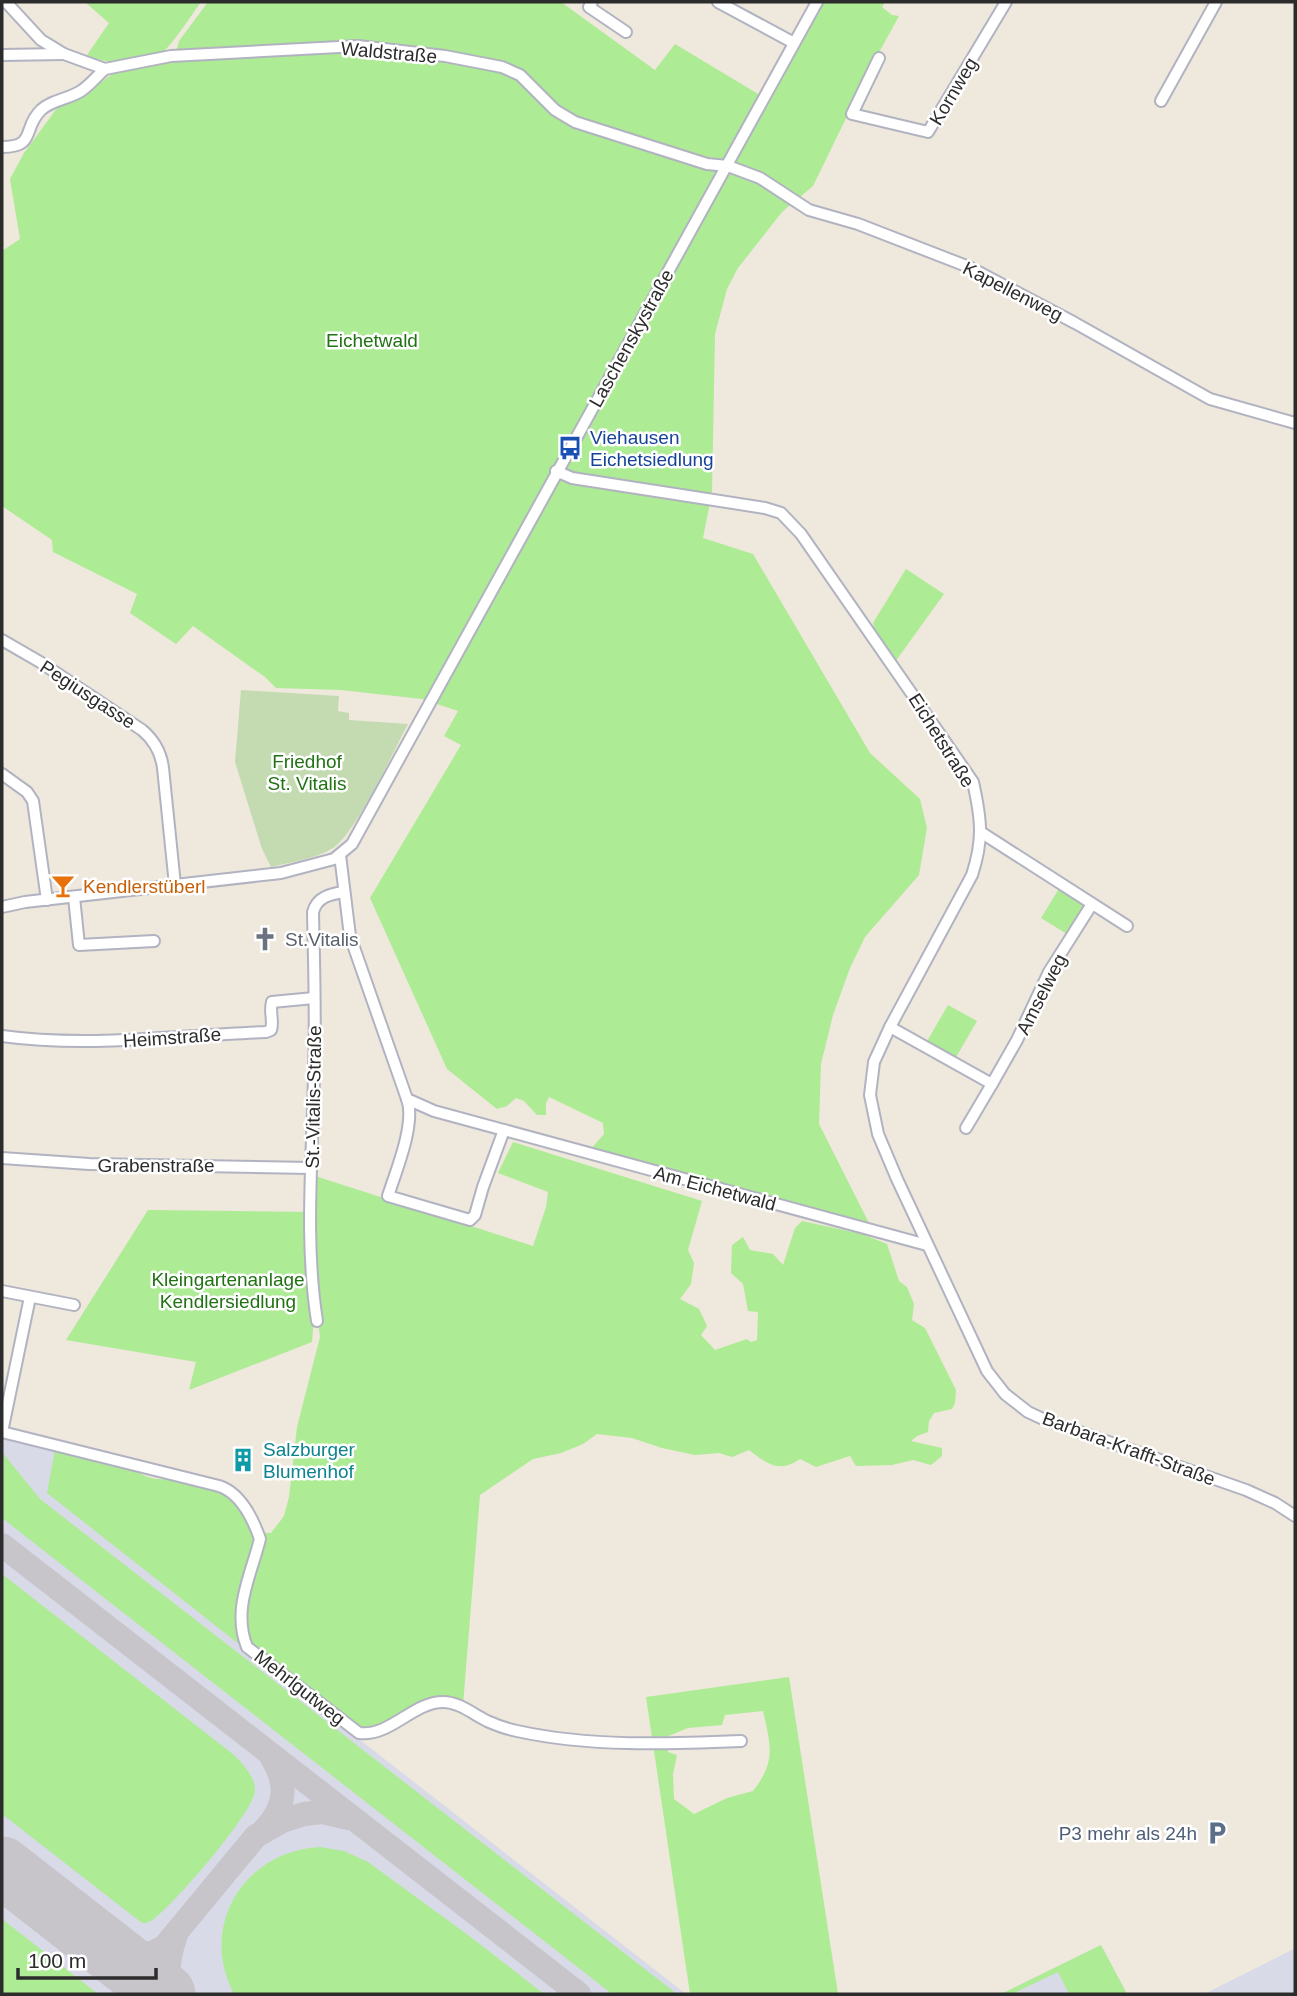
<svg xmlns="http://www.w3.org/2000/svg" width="1297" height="1996" font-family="Helvetica,sans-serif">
<rect width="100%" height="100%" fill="#efe8dd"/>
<g fill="#d9dae8">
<path d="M2,1438L55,1450L246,1651L686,1994H2Z"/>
<path d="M1101,1945L1127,1994H1001Z"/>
<path d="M1295,1948V1994H1204L1290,1951Z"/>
</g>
<g fill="#adeb94" fill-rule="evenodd">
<path d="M85,2H201C193,13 174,42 165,50C143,69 110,65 87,55L109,23Z"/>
<path d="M208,2H561L655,70L675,44L770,101L824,2H885L882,7L892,15L899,16L871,67L813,186L782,212L738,268L727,289L715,334L712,492L703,538L753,554L870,753L920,799L927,828L919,875L865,937L850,968L833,1015L821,1064L819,1124L870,1225L591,1149L604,1134L603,1123L549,1097L546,1103V1115H537L524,1101L516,1098L507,1106L497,1109L447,1069L370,898L461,745L444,736L458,711L422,699L341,690L276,688L265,677L193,626L176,644L130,613L137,594L53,552L52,540L2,506V251L20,239L10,179L24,153L63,100L93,88L118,70L174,60L179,41Z"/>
<path d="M906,569L944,594L895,662L875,630L873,623Z"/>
<path d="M1060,887L1083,904V908L1067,934L1041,918Z"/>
<path d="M948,1005L977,1021L955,1059L926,1043Z"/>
<path d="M513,1142L702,1201L688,1250L694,1263L691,1284L680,1299L699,1309L707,1326L701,1335L715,1350L747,1339L751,1342L757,1340L758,1312L748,1311L743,1284L731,1273L732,1245L743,1237L750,1250L773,1254L783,1265L795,1228L802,1221L862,1234L887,1244L899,1281L907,1287L914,1304L912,1320L925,1328L956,1390L955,1403L952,1409L934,1413L929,1421L928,1432L917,1436L911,1441L942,1448V1456L931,1465L913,1460L892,1465L856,1466L850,1456L816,1467L800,1459C779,1474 766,1463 749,1450L732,1457L719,1453L695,1455L662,1448L632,1438L597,1434L583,1444L561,1453L533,1459L480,1495L463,1705L453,1700L383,1726L360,1731L244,1648L47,1493L55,1450L137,1471C149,1481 164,1479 178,1480C185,1481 193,1484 199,1485C234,1494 238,1501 254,1532L271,1533L284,1516L289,1497L297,1427L320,1337L313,1284L315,1176L533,1246L546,1207L548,1192L498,1173Z"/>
<path d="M148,1210L308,1212L314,1318L312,1342L189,1390L196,1362L66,1340Z"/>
<path d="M2,1452L40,1499L677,1994H612L2,1518Z"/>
<path d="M2,1574L234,1755C243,1764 256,1778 255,1791C253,1813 176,1902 156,1917C151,1921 148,1923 142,1923L2,1814Z"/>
<path d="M789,1677L838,1994H690L646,1697ZM763,1711C771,1746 776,1762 753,1791L727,1798L694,1814L674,1799L673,1774L677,1755L668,1752L666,1737L688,1728L722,1725L725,1715Z"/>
<path d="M320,1847L344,1851L368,1862L472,1938L544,1994H234C198,1926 244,1851 320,1847Z"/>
<path d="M2,1919L98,1994H2Z"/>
<path d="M1101,1945L1127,1994H1069L1058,1972L1012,1994H1001Z"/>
</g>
<path fill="#c4dbb2" d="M241,690L339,696L338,711L349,713V720L408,724C393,752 356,833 333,848C315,859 291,862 271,867L262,849L235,762Z"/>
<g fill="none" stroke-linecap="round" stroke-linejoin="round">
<g stroke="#c7c4ca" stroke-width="24">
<path d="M2,1545L579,1994"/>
<path d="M265,1829C286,1807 288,1783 272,1758"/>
<path d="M114,1955C133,1957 148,1957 165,1946L256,1836L282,1821L304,1814L323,1812L348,1818"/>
<path d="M174,1994C165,1974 169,1955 176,1935"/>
</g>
<path stroke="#c7c4ca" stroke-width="61" d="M2,1867L165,1994"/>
<g stroke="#b1b3c1" stroke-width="14">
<g id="minor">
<path d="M6,2L41,40L64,54L105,69L171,56L358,46L445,56L502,67L520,75L555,110L575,122L707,164L728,166L760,178L809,210L858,224L969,267L1075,323L1210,399L1295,423"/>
<path d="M592,2L589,7L626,32"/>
<path d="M718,2L794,43"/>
<path d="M2,55L64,54"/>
<path d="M879,58L852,114L928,132L1006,2"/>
<path d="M1161,101L1216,2"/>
<path d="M2,147C37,147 22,128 41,110C51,100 69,99 81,91C90,85 97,76 105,69"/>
<path d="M556,471L572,478L765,508L781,513L801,534L973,782C981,818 984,839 972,875L890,1027L874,1062L870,1095L878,1134L897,1179L987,1371L1005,1394L1028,1412L1043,1419L1246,1490L1275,1503L1295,1516"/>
<path d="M2,640L40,662L142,730C154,740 161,752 163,768L175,885"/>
<path d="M2,774L27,792L33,801L47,900"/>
<path d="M982,833L1127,926"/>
<path d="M340,855L350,936L407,1099L434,1111L927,1245"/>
<path d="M74,897L79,945L154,941"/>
<path d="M2,907L25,902L281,873L334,859L352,844L817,2"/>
<path d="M890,1027L992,1084L1017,1040L1049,972L1092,904"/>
<path d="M2,1036C89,1048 178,1035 266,1032L271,1030C274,1021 269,1011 272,1002L314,998"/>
<path d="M407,1099C416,1123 396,1171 388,1196L470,1220L475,1215L483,1187L504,1130"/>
<path d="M966,1128L992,1084"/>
<path d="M2,1158L89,1164L311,1168"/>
<path d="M2,1291L74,1305"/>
<path d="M317,1321C304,1238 313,1154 314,1071C316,1018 314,965 313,912C317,897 330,894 344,892"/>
<path d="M2,1432L219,1486C241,1493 253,1519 260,1539C251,1575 232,1610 247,1647L359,1733C390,1737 413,1702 443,1702C459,1702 473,1714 487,1721C496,1725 507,1729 517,1731C590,1747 667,1744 741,1741"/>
<path d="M2,1432L30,1297"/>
</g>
</g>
<use href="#minor" stroke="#fff" stroke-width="10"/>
</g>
<defs>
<g id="bus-bare" transform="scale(1.89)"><path d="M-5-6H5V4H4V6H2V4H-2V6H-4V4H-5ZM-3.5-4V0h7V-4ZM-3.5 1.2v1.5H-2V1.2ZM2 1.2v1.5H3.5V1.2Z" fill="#1a4fb4" stroke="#fff" stroke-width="2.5" paint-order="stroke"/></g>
<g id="bar-bare" transform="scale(1.89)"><path d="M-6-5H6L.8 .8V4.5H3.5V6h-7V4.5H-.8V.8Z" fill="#e8710a" stroke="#fff" stroke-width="2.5" paint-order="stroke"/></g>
<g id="church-bare" transform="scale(1.89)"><path d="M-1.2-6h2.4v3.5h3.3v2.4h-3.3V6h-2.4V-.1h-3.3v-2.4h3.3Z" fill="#6b7280" stroke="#fff" stroke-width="2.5" paint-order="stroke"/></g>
<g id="building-bare" transform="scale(1.89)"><path d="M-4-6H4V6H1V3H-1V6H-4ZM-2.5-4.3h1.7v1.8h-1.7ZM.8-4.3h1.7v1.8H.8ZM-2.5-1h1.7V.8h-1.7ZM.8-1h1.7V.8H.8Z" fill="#0f9aa8" stroke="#fff" stroke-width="2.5" paint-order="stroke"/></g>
<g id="parking-bare" transform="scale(1.89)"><path d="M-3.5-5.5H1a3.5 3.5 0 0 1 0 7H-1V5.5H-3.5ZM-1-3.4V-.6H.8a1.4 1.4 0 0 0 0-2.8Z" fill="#5c6f8a" stroke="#fff" stroke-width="2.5" paint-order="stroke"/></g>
</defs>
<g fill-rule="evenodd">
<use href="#bus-bare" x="570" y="448"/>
<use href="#bar-bare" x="63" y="886"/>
<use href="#church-bare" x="265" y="939"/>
<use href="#building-bare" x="243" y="1460"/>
<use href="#parking-bare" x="1217" y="1833"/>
</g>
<g text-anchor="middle" stroke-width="5" stroke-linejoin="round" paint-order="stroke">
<g font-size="19" fill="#2c2c2c" stroke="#fff">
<text transform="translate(389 52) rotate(5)" y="7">Waldstraße</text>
<text transform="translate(953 91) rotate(-59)" y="7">Kornweg</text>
<text transform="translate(1013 291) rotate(27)" y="7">Kapellenweg</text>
<text transform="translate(631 338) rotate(-61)" y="7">Laschenskystraße</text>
<text transform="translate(88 694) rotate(33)" y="7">Pegiusgasse</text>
<text transform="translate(942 740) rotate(58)" y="7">Eichetstraße</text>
<text transform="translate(1041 994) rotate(-63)" y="7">Amselweg</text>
<text transform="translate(172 1037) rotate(-4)" y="7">Heimstraße</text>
<text transform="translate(313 1097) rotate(-89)" y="7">St.-Vitalis-Straße</text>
<text x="156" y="1172">Grabenstraße</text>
<text transform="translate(715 1188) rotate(15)" y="7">Am Eichetwald</text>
<text transform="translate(1129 1448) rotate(20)" y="7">Barbara-Krafft-Straße</text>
<text transform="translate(300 1687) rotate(38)" y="7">Mehrlgutweg</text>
</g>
<g font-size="19" fill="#217213" stroke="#fff">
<text x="372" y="347">Eichetwald</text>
<text x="307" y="768">Friedhof<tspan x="307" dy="22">St. Vitalis</tspan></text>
<text x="228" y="1286">Kleingartenanlage<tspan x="228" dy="22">Kendlersiedlung</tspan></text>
</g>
<g font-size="19" fill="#164399" stroke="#fff" text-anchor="start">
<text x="590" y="444">Viehausen<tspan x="590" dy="22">Eichetsiedlung</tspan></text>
</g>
<g font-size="19" fill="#c56008" stroke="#fff" text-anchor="start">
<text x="83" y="893">Kendlerstüberl</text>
</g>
<g font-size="19" fill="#5b616d" stroke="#fff" text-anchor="start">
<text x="285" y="946">St.Vitalis</text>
</g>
<g font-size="19" fill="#0d838f" stroke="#fff" text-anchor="start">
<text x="263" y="1456">Salzburger<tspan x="263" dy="22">Blumenhof</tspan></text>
</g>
<g font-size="19" fill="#4e5e75" stroke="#fff" text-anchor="end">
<text x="1197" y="1840">P3 mehr als 24h</text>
</g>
</g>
<rect width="1297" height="1996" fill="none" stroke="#2c2c2c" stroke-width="7"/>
<path d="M18 1968v10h138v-10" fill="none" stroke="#2c2c2c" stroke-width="3.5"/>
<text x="28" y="1968" font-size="21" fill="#2c2c2c" stroke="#ffffff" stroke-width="5" paint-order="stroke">100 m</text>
</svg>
